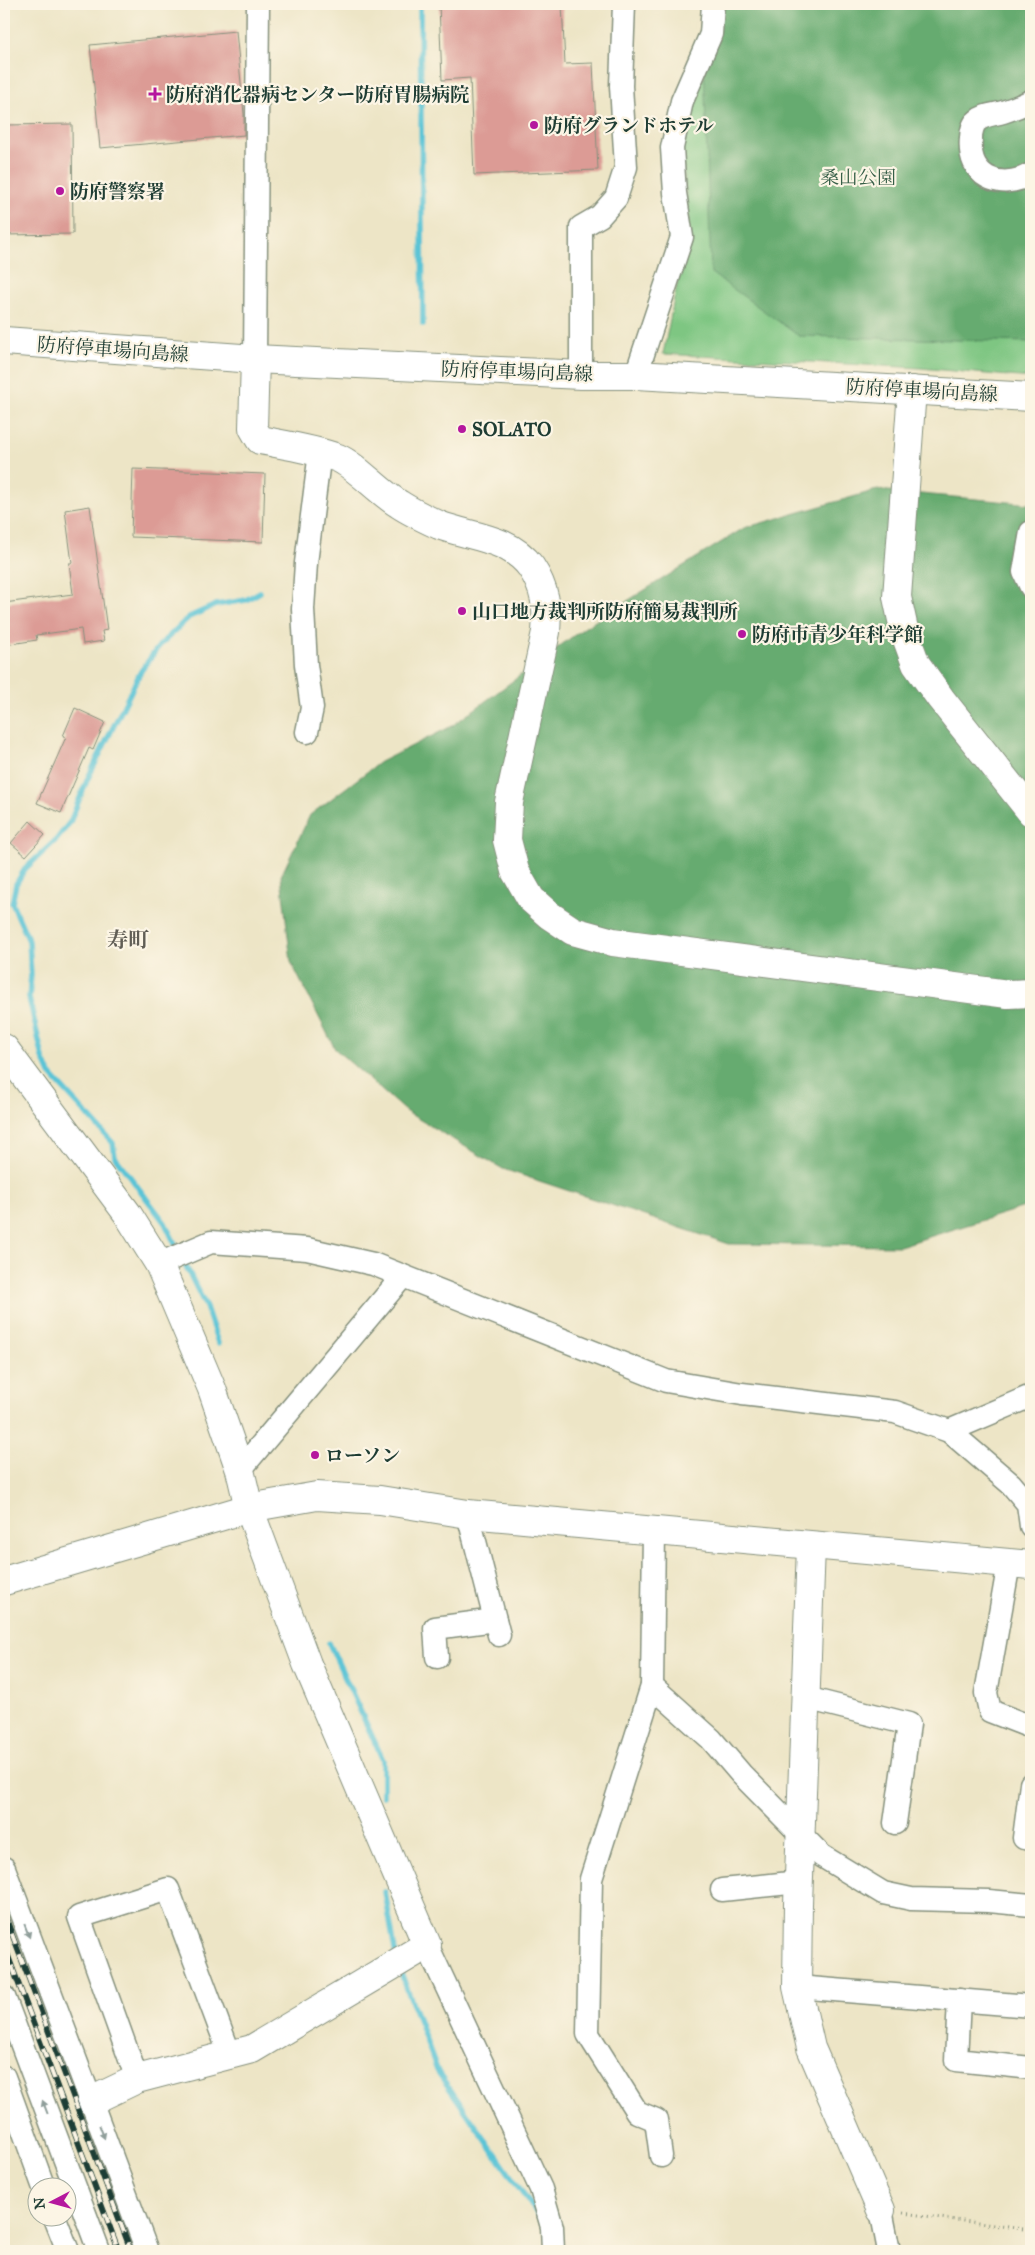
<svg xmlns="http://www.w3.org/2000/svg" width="1035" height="2255" font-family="'IM FELL Great Primer','Noto Serif JP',serif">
<rect width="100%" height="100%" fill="#fcf5e5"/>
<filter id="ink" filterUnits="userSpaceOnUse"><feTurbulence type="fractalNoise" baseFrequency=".02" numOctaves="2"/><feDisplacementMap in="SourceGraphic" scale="10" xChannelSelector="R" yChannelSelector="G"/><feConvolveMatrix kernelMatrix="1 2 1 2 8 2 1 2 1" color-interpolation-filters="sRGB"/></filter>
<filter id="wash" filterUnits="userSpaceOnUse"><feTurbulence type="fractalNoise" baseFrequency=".0096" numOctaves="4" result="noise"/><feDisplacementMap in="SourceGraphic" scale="20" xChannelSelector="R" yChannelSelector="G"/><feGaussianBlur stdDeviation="1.12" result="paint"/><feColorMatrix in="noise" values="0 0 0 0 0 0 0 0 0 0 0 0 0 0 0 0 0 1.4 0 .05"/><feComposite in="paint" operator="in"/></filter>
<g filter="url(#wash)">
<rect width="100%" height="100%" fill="#ede5c6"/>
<path fill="#7ec682" stroke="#4e825b" d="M1031,4V378L920,368L663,354L689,225L680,136L692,95L720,52Z"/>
<g fill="#66ab70" stroke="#427452">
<path d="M707,4H1031V342L799,336L711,273L704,64Z"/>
<path d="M877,490L1031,504V1205L900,1246L729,1244L503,1169L405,1111L335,1049L291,962L281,876L310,815L380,762L452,726L584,628L744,528Z"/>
</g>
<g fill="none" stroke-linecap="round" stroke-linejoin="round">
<g stroke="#5bc4d6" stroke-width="5.5">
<path d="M420,4L423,324"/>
<path d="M178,1250L165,1223L115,1157L113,1143L50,1074L43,1058L29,998L31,975L29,941L12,903L16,884L25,869L57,839L70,822L88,778L141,671L159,646L189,617L216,605L246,600L260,592"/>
<path d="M182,1258L206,1307L218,1343"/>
<path d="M329,1643L383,1760V1796"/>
<path d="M385,1892L396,1956"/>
<path d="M400,1970L438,2072L541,2219"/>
</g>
</g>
<g id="blocks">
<g fill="#dc9b95">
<path d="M439,4H562L565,64L593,63L598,170L474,175L470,78L442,80Z"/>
<path d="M236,31L244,114V135L100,148L90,45Z"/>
<path d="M72,124L73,234L4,235V193H7L6,125Z"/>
<path d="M133,469L265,474L263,542L131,537Z"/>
<path d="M90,506L107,630L102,631L104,641L83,644L81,629L36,635L37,640L4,645V603L73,594L69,563H72L65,510Z"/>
<path d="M75,708L105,722L93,750L89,748L61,813L37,803L66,737L63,736Z"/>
<path d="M30,821L45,835L26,856L11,843Z"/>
</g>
</g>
</g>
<g filter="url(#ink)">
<use href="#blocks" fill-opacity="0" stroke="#86917d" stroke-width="1"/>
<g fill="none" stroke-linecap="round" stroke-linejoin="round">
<g stroke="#86917d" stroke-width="25">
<g id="minor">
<path d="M1031,101C1022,105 1012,109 1003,112C994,115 985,114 977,121C973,124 971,132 971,138C967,176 999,192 1031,174"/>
<path d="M255,359L258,4"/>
<path d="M581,375V227L600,216L616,198L626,167L621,86L624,4"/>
<path d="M636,375L682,237L675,193L672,148L682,101L711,34L713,4"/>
<path d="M1031,532L1024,572L1031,587"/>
<path d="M307,732L312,708L306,665L303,609L306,563L320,452"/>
<path d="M159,1264L211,1242L307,1249L373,1264L666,1381L742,1394L895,1412L949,1431L1011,1484L1028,1504L1031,1526"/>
<path d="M949,1431L1031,1396"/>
<path d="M240,1470L403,1276"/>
<path d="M468,1514L499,1635"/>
<path d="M654,1532L652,1686L591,1879L588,2034L637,2112L656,2120L661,2156"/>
<path d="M1009,1563L986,1693L990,1711L1031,1727"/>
<path d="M437,1657L435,1628L495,1620"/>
<path d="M652,1686L711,1739L741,1774L822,1856L883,1893L911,1899L989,1901L1031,1905"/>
<path d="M806,1698L909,1724L895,1823"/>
<path d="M1031,1784L1024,1838L1031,1839"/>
<path d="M4,1868L147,2251"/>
<path d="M722,1890L799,1882"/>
<path d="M427,1945L541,2189L552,2227L553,2251"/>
<path d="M797,1987L1031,2006"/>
<path d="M4,1997L99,2251"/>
<path d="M959,2000L956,2060L1031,2068"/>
<path d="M4,2077L44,2188"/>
<path d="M137,2079L79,1917L168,1889L230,2055"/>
<path d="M881,2210L889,2251"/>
<path d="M55,2218L68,2251"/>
</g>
</g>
<g stroke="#86917d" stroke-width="30">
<g id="tertiary">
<path d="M255,359L253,428L260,440C286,445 313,449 338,458C355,465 380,493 399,504C411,512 426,519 439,525C470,537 509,537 531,567C545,588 548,608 546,632L509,802L507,840L515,871L531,899L549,915L573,931L613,942L1008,994L1031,993"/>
<path d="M912,390L897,597L905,634L916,664L941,699L1031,812"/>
<path d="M4,1048L127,1213L159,1264L212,1389L240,1470L249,1508L307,1664L427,1945L252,2049L137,2079L91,2101"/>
<path d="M811,1546L798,1904L797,1987L811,2048L881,2210"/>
<path d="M4,1581L249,1508L317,1496L380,1500L468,1514L524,1519L1031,1565"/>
</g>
</g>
<g stroke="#86917d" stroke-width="30">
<path id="secondary" d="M4,341L255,359L581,375H636L1031,397"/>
</g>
<path stroke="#86917d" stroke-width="3" stroke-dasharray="1 4" stroke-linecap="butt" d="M903,2213L1031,2230"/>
<use href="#minor" stroke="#fff" stroke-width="22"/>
<use href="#tertiary" stroke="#fff" stroke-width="28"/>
<use href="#secondary" stroke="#fff" stroke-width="28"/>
<g stroke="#1f3d34" stroke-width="5.5">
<g id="rail">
<path d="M4,1913L131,2251"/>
<path d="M4,1945L119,2251"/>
</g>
</g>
<use href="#rail" stroke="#fcf5e5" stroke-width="4" stroke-dasharray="11" stroke-linecap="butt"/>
</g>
<defs><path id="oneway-solid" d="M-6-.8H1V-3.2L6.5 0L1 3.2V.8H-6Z" transform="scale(1.25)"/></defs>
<g fill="#8f9e9a">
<use href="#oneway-solid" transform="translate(27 1931) rotate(69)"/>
<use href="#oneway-solid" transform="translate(45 2107) rotate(-111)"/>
<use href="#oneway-solid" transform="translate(102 2132) rotate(69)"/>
</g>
</g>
<g fill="#b5179e" stroke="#fcf5e5" stroke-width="2">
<path d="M152.5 86.5h5v5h5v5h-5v5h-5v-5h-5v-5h5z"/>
<circle cx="534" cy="125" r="5"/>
<circle cx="60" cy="191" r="5"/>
<circle cx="462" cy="429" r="5"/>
<circle cx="462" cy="611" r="5"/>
<circle cx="742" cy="634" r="5"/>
<circle cx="315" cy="1455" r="5"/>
</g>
<g text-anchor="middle" stroke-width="4.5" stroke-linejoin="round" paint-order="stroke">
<g font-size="19" font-weight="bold" fill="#1f3d34" stroke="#fcf5e5" text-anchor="start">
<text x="166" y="101">防府消化器病センター防府胃腸病院</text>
<text x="544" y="132">防府グランドホテル</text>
<text x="70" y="198">防府警察署</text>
<text x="472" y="436">SOLATO</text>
<text x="472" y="618">山口地方裁判所防府簡易裁判所</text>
<text x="752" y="641">防府市青少年科学館</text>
<text x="325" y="1462">ローソン</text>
</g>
<g font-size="19" fill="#375f48" stroke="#fcf5e5">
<text x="858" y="184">桑山公園</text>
</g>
<g font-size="19" fill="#1f3d34" stroke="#fcf5e5">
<text transform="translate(113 349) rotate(4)" y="7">防府停車場向島線</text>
<text transform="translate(517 371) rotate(2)" y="7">防府停車場向島線</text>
<text transform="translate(922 390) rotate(3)" y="7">防府停車場向島線</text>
</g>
<g font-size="21" font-weight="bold" fill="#615e56" stroke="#fcf5e5">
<text x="128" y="947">寿町</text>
</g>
</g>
<rect width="1035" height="2255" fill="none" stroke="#fcf5e5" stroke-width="20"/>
<g transform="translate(52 2202) rotate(264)"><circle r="24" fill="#fcf5e5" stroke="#a4ab9e"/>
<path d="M0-4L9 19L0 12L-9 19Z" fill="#b5179e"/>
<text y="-8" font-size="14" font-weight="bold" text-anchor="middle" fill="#1f3d34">N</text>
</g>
</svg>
